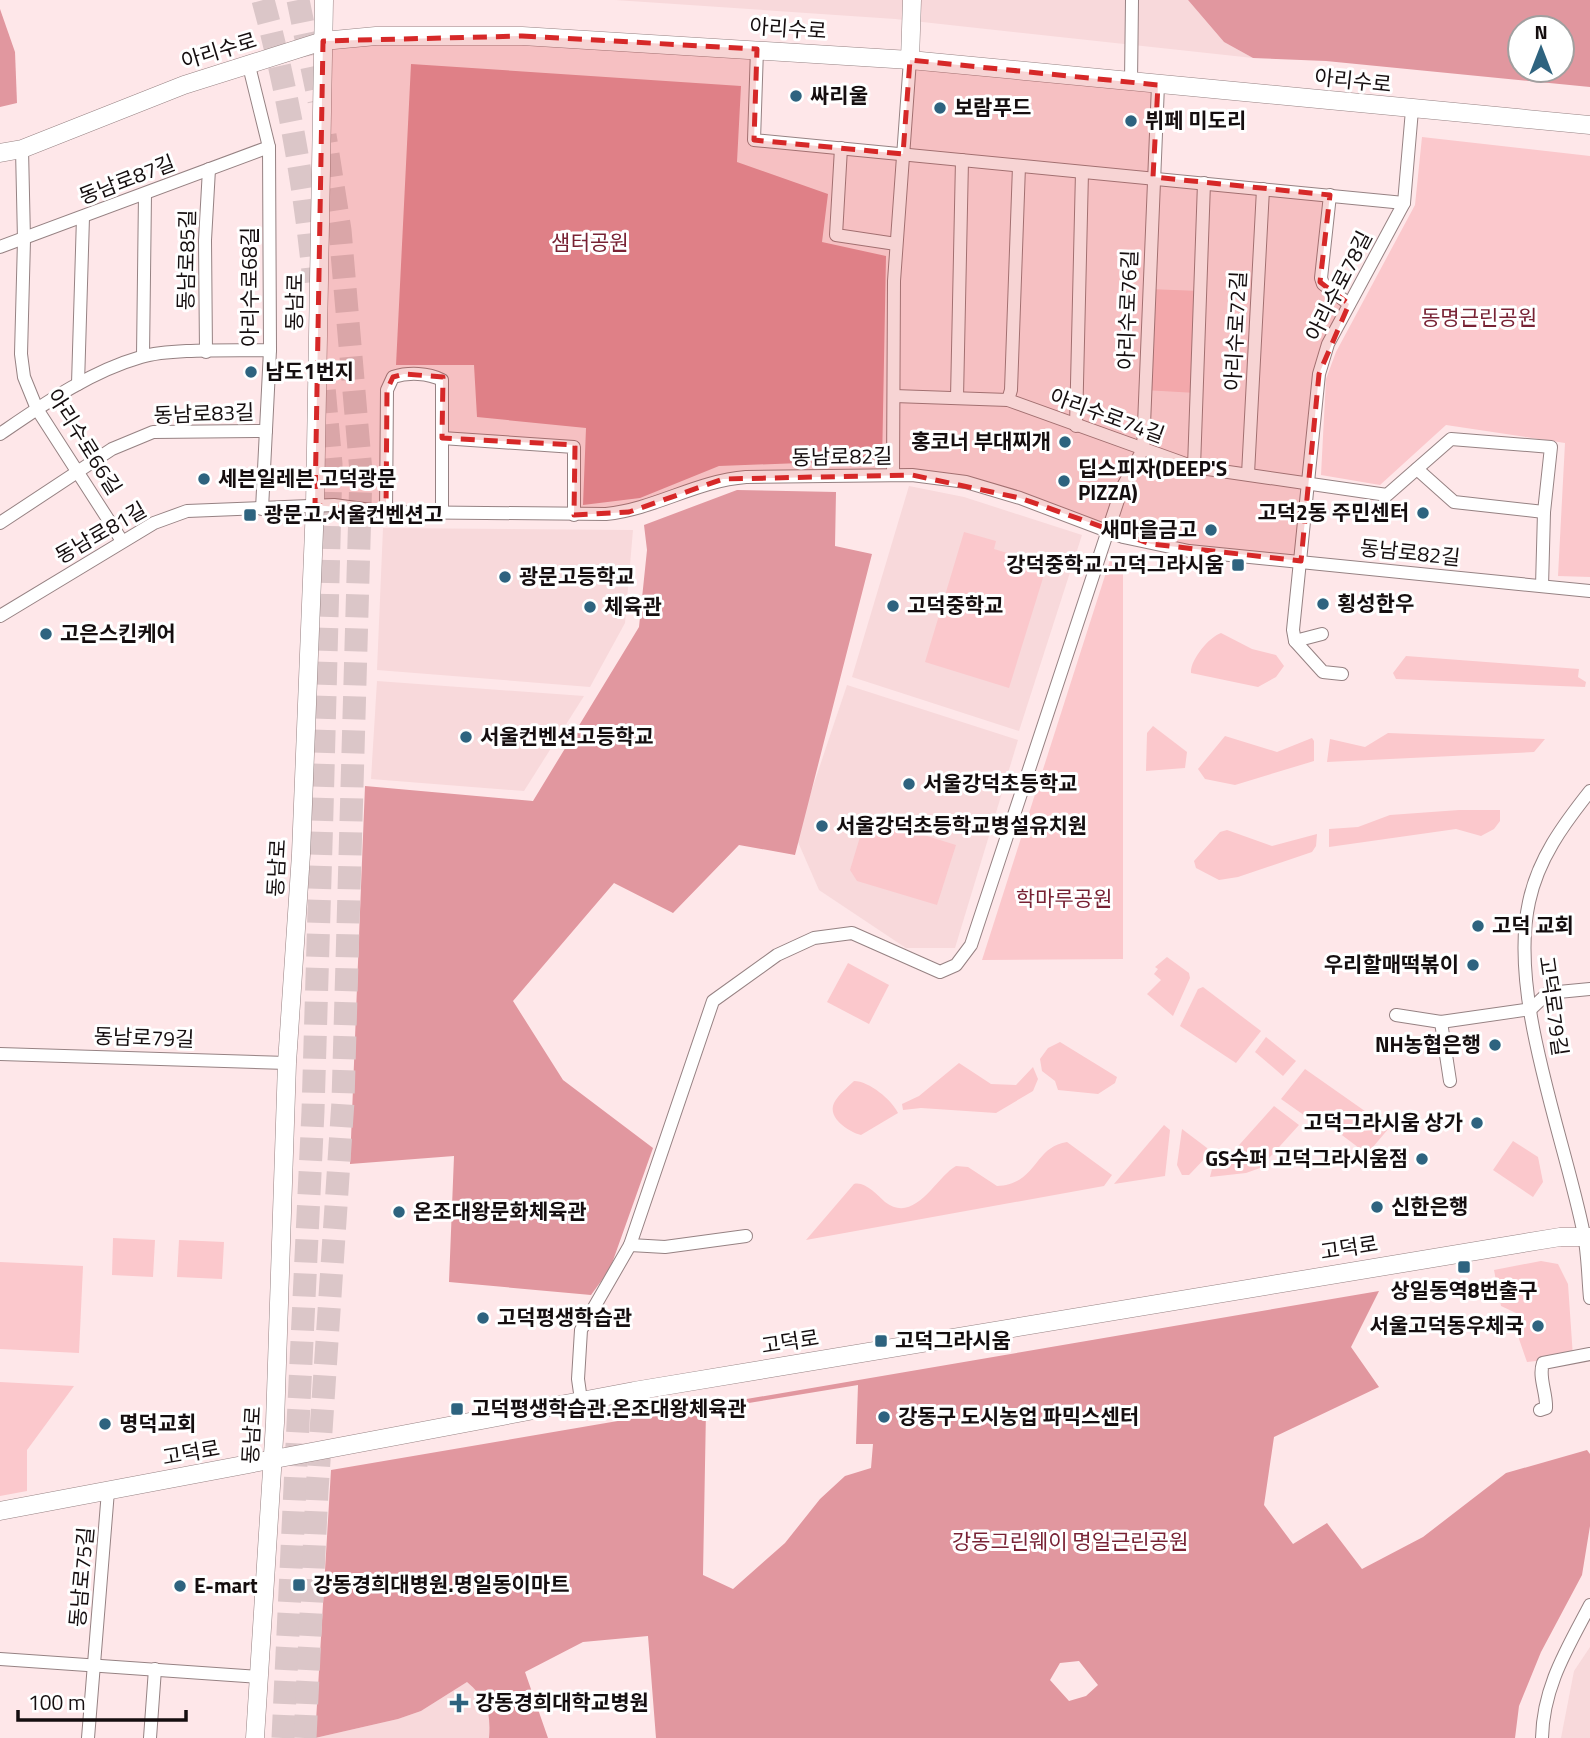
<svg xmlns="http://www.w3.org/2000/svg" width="1590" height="1738" font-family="'Titillium Web','Noto Sans KR',sans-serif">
<rect width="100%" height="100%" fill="#fee7e9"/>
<g fill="#f8d9db">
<path d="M615,0H1188L1224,42L1253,58L895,19Z"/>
<path d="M909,486L964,497L1082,535L1019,731L852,677Z"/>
<path d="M383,528L633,530L625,623L590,687L377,670Z"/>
<path d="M377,681L584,696L524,791L371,779Z"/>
<path d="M847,685L1018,740L955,948H906L819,890L798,842L799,828Z"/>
<path d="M1590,1647V1738H1561L1574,1671Z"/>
<path d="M467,1682L483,1696L491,1714L489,1738H315L398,1719L421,1711Z"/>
</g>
<g fill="#fbc8cc">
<path d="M1422,137L1590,156V577L1558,576L1565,443L1446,425L1380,485L1321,475L1326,379L1336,352L1415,205Z"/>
<path d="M1148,289L1200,291L1196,393L1144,390Z"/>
<path d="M964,532L996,541L994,549L1047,565L1009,688L925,662Z"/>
<path d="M1110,560L1123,565V959L982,960Z"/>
<path d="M1221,633L1252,649L1276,655L1284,666L1276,677L1258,687L1191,673C1190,660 1209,637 1221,633Z"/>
<path d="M1406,656L1579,669L1578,677L1586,682L1585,687L1396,679L1393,673Z"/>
<path d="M1153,726L1187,752L1185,768L1146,771L1147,733Z"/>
<path d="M1388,733L1545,739L1534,752L1327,762L1330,739L1365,747Z"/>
<path d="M1225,736L1277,752L1312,738L1314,741V761L1235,785L1205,779L1198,769Z"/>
<path d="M1459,810H1500V821L1494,829L1481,836L1456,829L1329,847V829L1358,827L1390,815Z"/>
<path d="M866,817L956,845L937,905L857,881L850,870Z"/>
<path d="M1227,830L1272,846L1317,834L1316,846L1312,852L1238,877L1219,880L1196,868L1194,861L1220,832Z"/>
<path d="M1167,957L1189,973L1190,978L1173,1016L1147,994L1161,980L1154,974L1158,969L1155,967Z"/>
<path d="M848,963L889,985L869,1024L827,1002Z"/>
<path d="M1203,987L1261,1031L1236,1063L1180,1026L1198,989Z"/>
<path d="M1266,1037L1296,1061L1283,1076L1255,1052Z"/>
<path d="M1060,1042L1117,1077L1115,1083L1098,1094L1058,1090L1055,1081L1042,1071L1040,1059L1048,1048Z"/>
<path d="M959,1063L991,1084L1016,1085L1033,1067L1038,1079L1033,1091L996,1113L921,1108L903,1110L902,1104L919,1096Z"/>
<path d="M1305,1069L1389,1128L1367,1154L1322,1120L1318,1125L1281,1099Z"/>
<path d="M854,1081C869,1081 892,1100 898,1113L861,1135C849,1132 827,1118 834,1103C838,1095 848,1087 854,1081Z"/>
<path d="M1274,1106L1299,1125L1260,1168L1246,1173L1210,1177L1212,1169L1223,1163Z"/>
<path d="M1164,1125L1170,1130L1165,1176L1114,1184Z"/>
<path d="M1182,1129L1207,1148L1209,1154L1189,1175H1182L1177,1165Z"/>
<path d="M1513,1141L1538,1157L1543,1182L1533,1197L1493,1170Z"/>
<path d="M1067,1142L1112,1175L1104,1186L806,1240L854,1184C865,1181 877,1195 885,1202C915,1225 936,1177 956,1166L968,1167L997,1186C1038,1184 1033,1147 1067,1142Z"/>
<path d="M113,1238L155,1240L153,1277L112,1275Z"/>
<path d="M179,1240L224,1242L222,1279L177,1277Z"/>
<path d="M1541,1261L1558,1264L1568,1284L1573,1357L1527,1362L1519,1339L1516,1313L1501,1306L1494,1270Z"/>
<path d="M0,1262L83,1266L79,1353L0,1349Z"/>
<path d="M0,1382L74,1386L27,1450V1491L0,1496Z"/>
</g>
<g fill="#e1979f" fill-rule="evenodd">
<path d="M1188,0H1590V87L1326,61L1253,58L1224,42ZM1520,28H1562V70H1520Z"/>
<path d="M0,9L15,52L17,103L0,107Z"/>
<path d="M411,64L741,86L737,162L828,194L822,242L886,256L882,465L801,463L719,466L640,498L583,505L586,428L477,417L474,365H396Z"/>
<path d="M737,490L836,492L835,546L872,554L795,855L739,845L673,913L614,883L513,1001L563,1080L653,1148L610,1269L591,1295L449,1282L454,1156L350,1164L365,786L533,801L639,627L647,550L644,525Z"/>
<path d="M1379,1291L1351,1347L1379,1387L1274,1437L1264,1505L1293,1544L1327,1523L1362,1569L1423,1537L1506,1473L1587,1450L1590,1454V1526L1582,1575L1541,1652L1519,1706L1515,1738H656L648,1636L583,1642L525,1672L548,1738H489C491,1712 487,1699 467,1682L421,1711L398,1719L315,1738L331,1470ZM858,1385L856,1444H873L871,1468L845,1476L820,1499L785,1543L733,1589L703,1575L706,1410ZM1079,1661L1098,1685L1086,1696L1069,1701L1050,1680L1060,1663Z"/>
</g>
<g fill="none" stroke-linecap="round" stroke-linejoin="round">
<g stroke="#dbc6c8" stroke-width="23" stroke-dasharray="23 11" stroke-linecap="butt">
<path d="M263,0C288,92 305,188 314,282"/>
<path d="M298,0L319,101"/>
<path d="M283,1738L313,1111L322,811L331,464L323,376"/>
<path d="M305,1738L317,1491L343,1101L361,472L340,230L325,135"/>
</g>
<g stroke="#968283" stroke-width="14">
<g id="street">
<path d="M757,49L754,140L1404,203"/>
<path d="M249,66L269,147L270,350L262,509"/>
<path d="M1131,81L1132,0"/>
<path d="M841,148L836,235L896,244"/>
<path d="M22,149L24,240L21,354L24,377L37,409L122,541"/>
<path d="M1330,195L1321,278L1323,284L1349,304"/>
<path d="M0,247L269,147"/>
<path d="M206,352L205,240L209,169"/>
<path d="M143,356L145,194"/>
<path d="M78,384L83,217"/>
<path d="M894,396L1008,400L1194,467L1387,495L1451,439L1551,447L1544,512L1542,586"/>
<path d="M957,398L962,160"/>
<path d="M1008,400L1011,390L1019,166"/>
<path d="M1076,426L1082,172"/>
<path d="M0,434C44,404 89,372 141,357C172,348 236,351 270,350"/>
<path d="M442,438L574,447V515"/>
<path d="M1194,467L1204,183"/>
<path d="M1417,469L1454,502L1544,512"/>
<path d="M1248,474L1263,189"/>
<path d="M893,475L894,281L910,60"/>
<path d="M386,512L387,390L393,377C409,372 428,373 442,380V513"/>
<path d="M0,523L112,449L153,432L266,431"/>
<path d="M0,616L154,523L187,511L334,505L386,512L606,514C655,509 696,481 746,477L912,475L966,482L1020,498L1123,537L1189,551L1590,591"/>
<path d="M1295,641L1322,634"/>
<path d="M1342,674L1323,672L1295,641L1293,630L1319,374L1328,344L1404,203L1412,110"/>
<path d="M1590,791C1563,825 1538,859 1529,902C1508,997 1565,1138 1584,1235C1588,1255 1588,1277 1590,1298"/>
<path d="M1396,1015L1441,1022L1531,1009L1548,993L1590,989"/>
<path d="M1441,1022L1450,1081"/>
<path d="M0,1054L287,1063"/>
<path d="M630,1245L665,1247L746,1236"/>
<path d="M581,1400L578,1379L581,1330L630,1245L713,1001L777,955L814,938L852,933L940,972L956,965L971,945L1122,488L1143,449L1158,85"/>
<path d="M1540,1410L1546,1408C1547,1393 1538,1377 1543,1363L1590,1354"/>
<path d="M0,1659L259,1677"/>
<path d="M88,1738L108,1491"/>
<path d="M150,1738L155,1669"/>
<path d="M1542,1738C1543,1687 1567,1649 1590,1605"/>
</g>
</g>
<g stroke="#968283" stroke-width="19">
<g id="secondary">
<path d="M910,60L912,0"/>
<path d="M0,153L22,149L184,85L323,41L376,36H522L910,60L1590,125"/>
<path d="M0,1511L634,1391L1560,1237H1590"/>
<path d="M255,1738L275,1423L287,1063L301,854L315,505L324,0"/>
</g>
</g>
<use href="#street" stroke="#fff" stroke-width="12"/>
<use href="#secondary" stroke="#fff" stroke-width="18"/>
</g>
<path fill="#d62828" fill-opacity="0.2" stroke="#d62828" stroke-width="5" stroke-dasharray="14 9" stroke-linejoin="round" d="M522,36L757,49L754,140L903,154L910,60L1158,85L1153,177L1330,195L1320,282L1349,304L1319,374L1301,561L1151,544L1020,498L912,475L723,479L629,512L574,515L575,445L442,438L443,377L404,374L393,377L387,390L386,512L315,505L323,41Z"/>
<g fill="#2e637f" stroke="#fff" stroke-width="2.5">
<circle cx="796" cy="96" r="7"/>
<circle cx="940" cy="108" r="7"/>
<circle cx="1131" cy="121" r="7"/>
<circle cx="251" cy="372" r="7"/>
<circle cx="1065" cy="442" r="7"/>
<circle cx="204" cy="479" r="7"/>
<circle cx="1064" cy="481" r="7"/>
<circle cx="1423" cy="513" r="7"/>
<rect x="243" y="508" width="14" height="14" rx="3.5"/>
<circle cx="1211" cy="530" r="7"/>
<rect x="1231" y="558" width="14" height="14" rx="3.5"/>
<circle cx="505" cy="577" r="7"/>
<circle cx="1323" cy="604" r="7"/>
<circle cx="893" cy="606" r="7"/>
<circle cx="590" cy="607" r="7"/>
<circle cx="46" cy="634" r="7"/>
<circle cx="466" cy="737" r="7"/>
<circle cx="909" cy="784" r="7"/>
<circle cx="822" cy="826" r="7"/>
<circle cx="1478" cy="926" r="7"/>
<circle cx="1473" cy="965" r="7"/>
<circle cx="1495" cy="1045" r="7"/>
<circle cx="1477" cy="1123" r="7"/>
<circle cx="1422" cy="1159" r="7"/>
<circle cx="1377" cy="1207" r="7"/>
<circle cx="399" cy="1212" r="7"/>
<rect x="1457" y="1260" width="14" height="14" rx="3.5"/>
<circle cx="483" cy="1318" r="7"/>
<circle cx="1538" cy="1326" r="7"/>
<rect x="874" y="1334" width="14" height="14" rx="3.5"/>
<rect x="450" y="1402" width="14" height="14" rx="3.5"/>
<circle cx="884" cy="1417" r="7"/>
<circle cx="105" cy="1424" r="7"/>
<rect x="292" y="1578" width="14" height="14" rx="3.5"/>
<circle cx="180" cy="1586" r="7"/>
<path d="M455.5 1692.5h7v7h7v7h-7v7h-7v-7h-7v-7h7z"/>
</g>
<g text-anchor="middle" stroke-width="6" stroke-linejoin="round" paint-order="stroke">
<g font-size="21" fill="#150e0f" stroke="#fff">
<text transform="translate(788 29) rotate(4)" y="7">아리수로</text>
<text transform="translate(219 51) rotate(-17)" y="7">아리수로</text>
<text transform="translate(1353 81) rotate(6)" y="7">아리수로</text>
<text transform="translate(127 180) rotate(-21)" y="7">동남로87길</text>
<text transform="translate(187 260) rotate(-89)" y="7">동남로85길</text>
<text transform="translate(1339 286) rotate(-63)" y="7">아리수로78길</text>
<text transform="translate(250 287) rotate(-90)" y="7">아리수로68길</text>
<text transform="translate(295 302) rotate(-89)" y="7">동남로</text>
<text transform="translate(1128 310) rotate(-88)" y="7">아리수로76길</text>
<text transform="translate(1236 331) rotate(-87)" y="7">아리수로72길</text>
<text transform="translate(204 414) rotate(-2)" y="7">동남로83길</text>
<text transform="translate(1107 416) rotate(20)" y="7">아리수로74길</text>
<text transform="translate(84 442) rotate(58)" y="7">아리수로66길</text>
<text transform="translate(842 457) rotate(-1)" y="7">동남로82길</text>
<text transform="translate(101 533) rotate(-30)" y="7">동남로81길</text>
<text transform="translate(1410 553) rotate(6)" y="7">동남로82길</text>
<text transform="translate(277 868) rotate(-87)" y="7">동남로</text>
<text transform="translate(1553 1006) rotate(82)" y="7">고덕로79길</text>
<text transform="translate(144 1038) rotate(2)" y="7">동남로79길</text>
<text transform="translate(1349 1248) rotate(-9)" y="7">고덕로</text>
<text transform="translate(790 1342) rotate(-9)" y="7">고덕로</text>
<text transform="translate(252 1435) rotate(-87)" y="7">동남로</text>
<text transform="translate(191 1453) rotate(-10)" y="7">고덕로</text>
<text transform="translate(82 1577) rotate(-85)" y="7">동남로75길</text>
</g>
<g font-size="21" font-weight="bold" fill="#150e0f" stroke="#fff" text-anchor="start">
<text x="810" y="103">싸리울</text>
<text x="954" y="115">보람푸드</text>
<text x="1145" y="128">뷔페 미도리</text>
<text x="265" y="379">남도1번지</text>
<text x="1051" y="449" text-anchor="end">홍코너 부대찌개</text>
<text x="1078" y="476">딥스피자(DEEP'S<tspan x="1078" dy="24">PIZZA)</tspan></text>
<text x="218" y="486">세븐일레븐 고덕광문</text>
<text x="1409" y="520" text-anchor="end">고덕2동 주민센터</text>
<text x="264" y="522">광문고.서울컨벤션고</text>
<text x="1197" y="537" text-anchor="end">새마을금고</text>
<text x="1224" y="572" text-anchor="end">강덕중학교.고덕그라시움</text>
<text x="519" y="584">광문고등학교</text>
<text x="1337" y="611">횡성한우</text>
<text x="907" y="613">고덕중학교</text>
<text x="604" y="614">체육관</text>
<text x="60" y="641">고은스킨케어</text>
<text x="480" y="744">서울컨벤션고등학교</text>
<text x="923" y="791">서울강덕초등학교</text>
<text x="836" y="833">서울강덕초등학교병설유치원</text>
<text x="1492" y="933">고덕 교회</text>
<text x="1459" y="972" text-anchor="end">우리할매떡볶이</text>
<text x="1481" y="1052" text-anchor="end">NH농협은행</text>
<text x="1463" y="1130" text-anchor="end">고덕그라시움 상가</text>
<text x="1408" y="1166" text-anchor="end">GS수퍼 고덕그라시움점</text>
<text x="1391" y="1214">신한은행</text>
<text x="413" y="1219">온조대왕문화체육관</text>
<text x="1464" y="1298" text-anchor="middle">상일동역8번출구</text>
<text x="497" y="1325">고덕평생학습관</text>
<text x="1524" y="1333" text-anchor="end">서울고덕동우체국</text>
<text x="895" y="1348">고덕그라시움</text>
<text x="471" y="1416">고덕평생학습관.온조대왕체육관</text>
<text x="898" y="1424">강동구 도시농업 파믹스센터</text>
<text x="119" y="1431">명덕교회</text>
<text x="313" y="1592">강동경희대병원.명일동이마트</text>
<text x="194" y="1593">E-mart</text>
<text x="475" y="1710">강동경희대학교병원</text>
</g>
<g font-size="21" fill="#782234" stroke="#fff">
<text x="590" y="250">샘터공원</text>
<text x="1479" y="325">동명근린공원</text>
<text x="1064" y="906">학마루공원</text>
<text x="1070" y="1549">강동그린웨이 명일근린공원</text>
</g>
</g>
<g transform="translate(1541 49)"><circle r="33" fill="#ffffff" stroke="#a19f9f" stroke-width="2"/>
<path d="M0-5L12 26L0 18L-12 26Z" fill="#2e637f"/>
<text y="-10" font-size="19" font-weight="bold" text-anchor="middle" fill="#150e0f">N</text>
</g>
<path d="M18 1710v10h168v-10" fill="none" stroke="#150e0f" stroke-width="3.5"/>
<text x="28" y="1710" font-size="21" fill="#150e0f" stroke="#ffffff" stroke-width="5" paint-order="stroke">100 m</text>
</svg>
